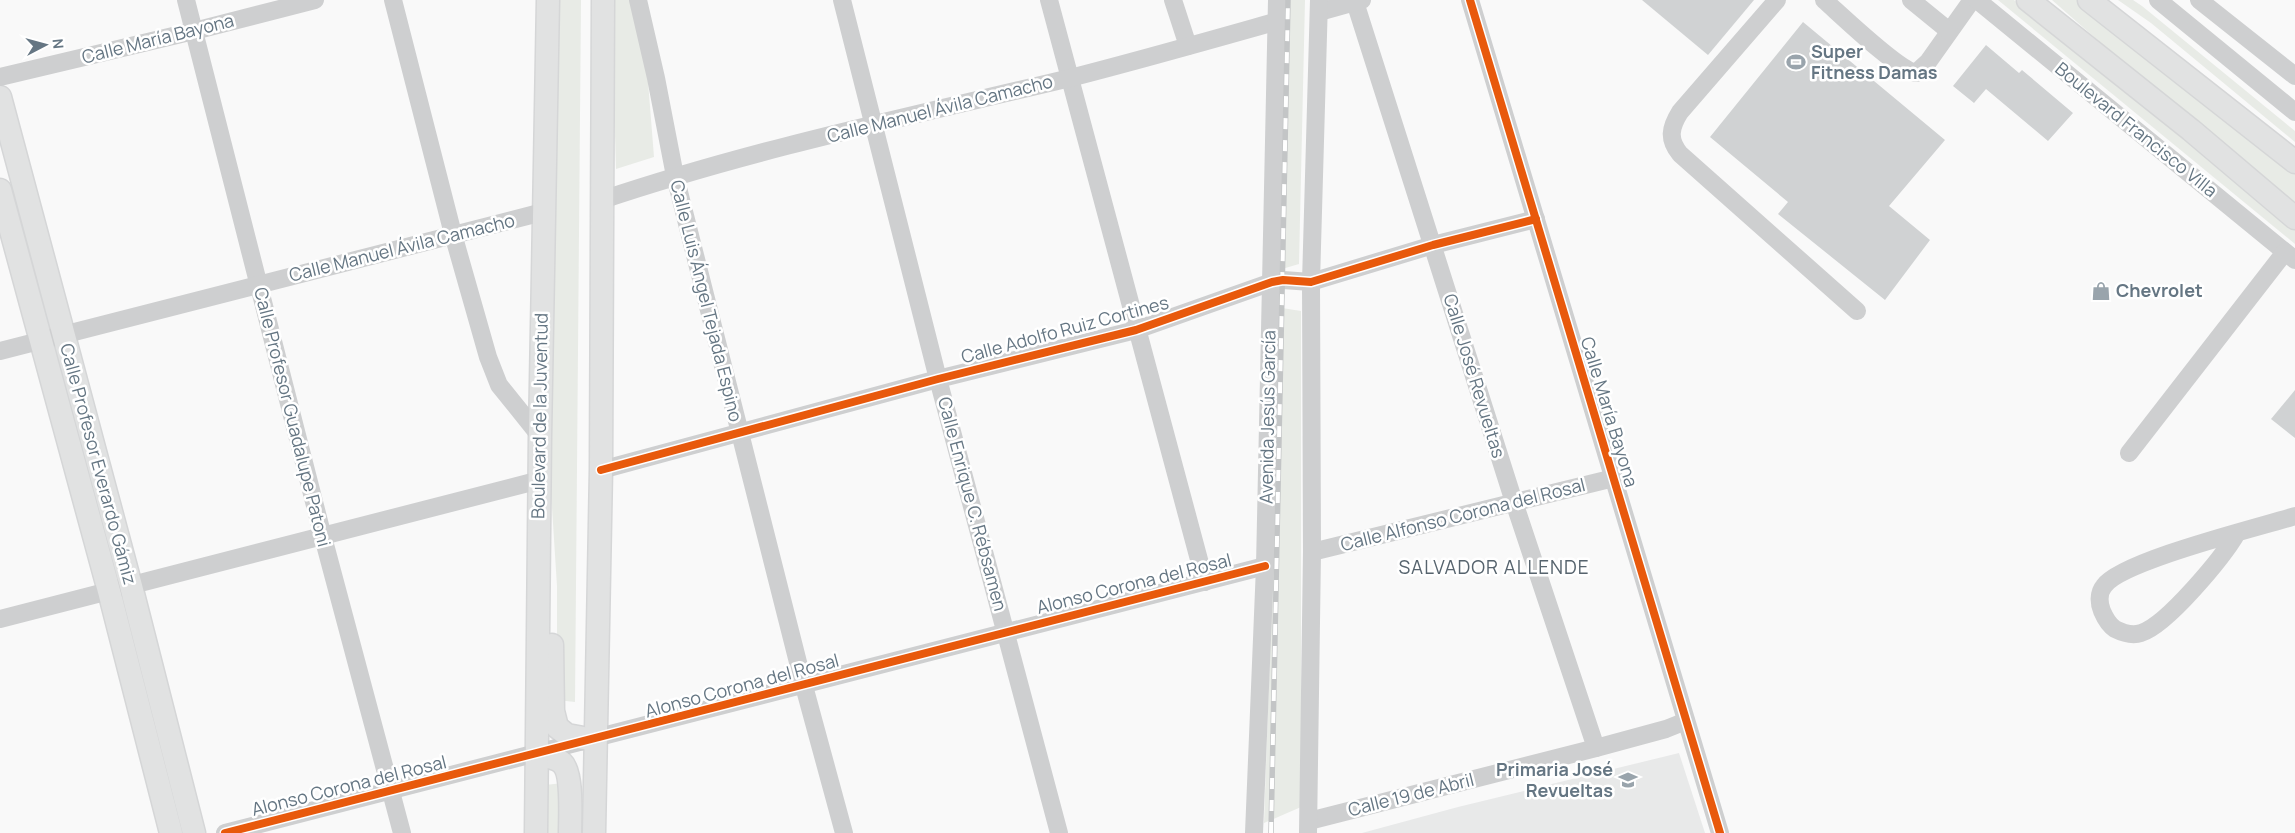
<svg xmlns="http://www.w3.org/2000/svg" width="2295" height="833" font-family="Manrope,sans-serif">
<rect width="100%" height="100%" fill="#f9f9f9"/>
<path fill="#e8e9e9" d="M1679,753L1705,833H1362L1458,807Z"/>
<g fill="#e8ebe6">
<path d="M560,0H581L575,702L557,700V586L548,445Z"/>
<path d="M611,0H634L644,31L654,157L616,169Z"/>
<path d="M1287,0H1305L1299,264L1282,269Z"/>
<path d="M1998,0H2014L2295,230V244Z"/>
<path d="M2052,0H2081L2295,171V203L2118,58Z"/>
<path d="M2118,0H2133L2142,6L2295,131V142L2151,23Z"/>
<path d="M1282,308L1301,311V807L1264,823Z"/>
<path d="M563,783L564,833H545V785Z"/>
</g>
<g fill="#d0d2d3">
<path d="M1642,0H1754L1708,55Z"/>
<path d="M1803,22L1945,140L1889,206L1930,240L1885,300L1778,214L1788,202L1710,137Z"/>
<path d="M1986,45L2019,73L2022,70L2073,113L2048,141L1986,89L1974,103L1953,86Z"/>
<path d="M2295,390V438L2271,419Z"/>
</g>
<g fill="none" stroke-linecap="round" stroke-linejoin="round">
<g stroke="#d5d6d7" stroke-width="25">
<g id="major">
<path d="M2028,0L2191,130L2295,218"/>
<path d="M2089,0L2295,162"/>
<path d="M0,97L131,586L194,833"/>
<path d="M0,190L109,591L171,833"/>
<path d="M552,645L553,711L557,727L567,735L594,740"/>
<path d="M536,755C544,756 556,757 562,763C573,773 570,818 570,833"/>
<path d="M536,833L540,436L548,0"/>
<path d="M594,833L601,470L603,0"/>
</g>
</g>
<g stroke="#cecfd0" stroke-width="18">
<path d="M186,0L323,537L402,833"/>
<path d="M393,0L453,234L488,357L499,385L540,436"/>
<path d="M638,0L656,78L675,176L804,686L844,833"/>
<path d="M842,0L938,379L1059,833"/>
<path d="M1049,0L1205,582"/>
<path d="M1173,0L1188,46"/>
<path d="M1470,0L1720,833"/>
<path d="M1777,0L1680,112C1670,128 1668,139 1680,154L1857,311"/>
<path d="M1824,0C1841,15 1898,70 1916,73L1928,62L1972,0"/>
<path d="M1911,0L1949,31"/>
<path d="M1977,0L2295,260"/>
<path d="M2158,0L2295,112"/>
<path d="M2199,0L2295,76"/>
<path d="M1355,2L1514,502L1596,748"/>
<path d="M1319,12L1362,0"/>
<path d="M0,77L194,31L315,0"/>
<path d="M602,200C754,149 911,116 1066,79C1137,61 1207,41 1278,21"/>
<path d="M0,351L543,212"/>
<path d="M2129,453L2285,252"/>
<path d="M601,470L938,379L1136,330L1272,282L1283,280L1311,282L1433,245L1536,219"/>
<path d="M2237,533C2223,557 2167,625 2141,633C2132,636 2123,633 2115,629C2109,625 2105,618 2102,611C2099,604 2098,593 2104,586C2121,561 2260,527 2295,516"/>
<path d="M1312,552L1614,478"/>
<path d="M0,619L540,480"/>
<path d="M1309,821L1596,748L1666,729L1686,721"/>
<path d="M225,833L1265,566"/>
<path d="M1254,833L1265,566L1277,0"/>
<path d="M1308,833L1312,552L1311,282L1319,0"/>
</g>
<use href="#major" stroke="#e1e2e2" stroke-width="22"/>
<g stroke="#c3c5c6" stroke-width="5.5">
<path id="rail" d="M1271,833L1288,0"/>
</g>
<use href="#rail" stroke="#fff" stroke-width="4" stroke-dasharray="11" stroke-linecap="butt"/>
<g stroke="#fff" stroke-width="11">
<g id="cycleway">
<path d="M1470,0L1720,833"/>
<path d="M601,470L938,379L1136,330L1272,282L1283,280L1311,282L1433,245L1536,219"/>
<path d="M225,833L1265,566"/>
</g>
</g>
<use href="#cycleway" stroke="#e8590c" stroke-width="8"/>
</g>
<defs>
<g id="stadium-bare" transform="scale(1.5)"><path d="M0-5a6.5 5 0 1 0 0 10a6.5 5 0 1 0 0-10ZM-3.5-1.8h7v3.6h-7Z" fill="#99a4ac" stroke="#fff" stroke-width="2.5" paint-order="stroke"/></g>
<g id="shop-bare" transform="scale(1.5)"><path d="M-5-2.5h2.3a2.7 3.5 0 0 1 5.4 0H5L5.5 6h-11ZM-1.5-2.5h3a1.5 2.3 0 0 0-3 0Z" fill="#99a4ac" stroke="#fff" stroke-width="2.5" paint-order="stroke"/></g>
<g id="school-bare" transform="scale(1.5)"><path d="M0-5L7-2L0 1L-7-2ZM-4 1L0 2.5L4 1V4Q0 6-4 4Z" fill="#99a4ac" stroke="#fff" stroke-width="2.5" paint-order="stroke"/></g>
</defs>
<g fill-rule="evenodd">
<use href="#stadium-bare" x="1796" y="62"/>
<use href="#shop-bare" x="2101" y="291"/>
<use href="#school-bare" x="1628" y="780"/>
</g>
<g text-anchor="middle" stroke-width="5" stroke-linejoin="round" paint-order="stroke">
<g font-size="18" fill="#657683" stroke="#fff">
<text transform="translate(158 39) rotate(-14)" y="6">Calle María Bayona</text>
<text transform="translate(940 109) rotate(-14)" y="6">Calle Manuel Ávila Camacho</text>
<text transform="translate(2136 130) rotate(39)" y="6">Boulevard Francisco Villa</text>
<text transform="translate(402 248) rotate(-14)" y="6">Calle Manuel Ávila Camacho</text>
<text transform="translate(706 301) rotate(76)" y="6">Calle Luis Ángel Tejada Espino</text>
<text transform="translate(1065 330) rotate(-15)" y="6">Calle Adolfo Ruiz Cortines</text>
<text transform="translate(1474 376) rotate(73)" y="6">Calle José Revueltas</text>
<text transform="translate(1609 412) rotate(73)" y="6">Calle María Bayona</text>
<text transform="translate(540 416) rotate(-89)" y="6">Boulevard de la Juventud</text>
<text transform="translate(292 417) rotate(76)" y="6">Calle Profesor Guadalupe Patoni</text>
<text transform="translate(1268 417) rotate(-89)" y="6">Avenida Jesús García</text>
<text transform="translate(98 464) rotate(75)" y="6">Calle Profesor Everardo Gámiz</text>
<text transform="translate(972 504) rotate(75)" y="6">Calle Enrique C. Rébsamen</text>
<text transform="translate(1463 515) rotate(-14)" y="6">Calle Alfonso Corona del Rosal</text>
<text transform="translate(1134 584) rotate(-14)" y="6">Alonso Corona del Rosal</text>
<text transform="translate(742 686) rotate(-15)" y="6">Alonso Corona del Rosal</text>
<text transform="translate(349 786) rotate(-14)" y="6">Alonso Corona del Rosal</text>
<text transform="translate(1411 795) rotate(-14)" y="6">Calle 19 de Abril</text>
</g>
<g font-size="18" font-weight="bold" fill="#657683" stroke="#fff" text-anchor="start">
<text x="1811" y="58">Super<tspan x="1811" dy="21">Fitness Damas</tspan></text>
<text x="2116" y="297">Chevrolet</text>
<text x="1613" y="776" text-anchor="end">Primaria José<tspan x="1613" dy="21">Revueltas</tspan></text>
</g>
<g font-size="19" letter-spacing="1" fill="#57646e" stroke="#fff">
<text x="1494" y="574">SALVADOR ALLENDE</text>
</g>
</g>
<g transform="translate(45 45) rotate(84)" stroke="#ffffff" stroke-width="4" paint-order="stroke">
<path d="M0-4L9 19L0 12L-9 19Z" fill="#657683"/>
<text y="-8" font-size="14" font-weight="bold" text-anchor="middle" fill="#657683">N</text>
</g>
</svg>
